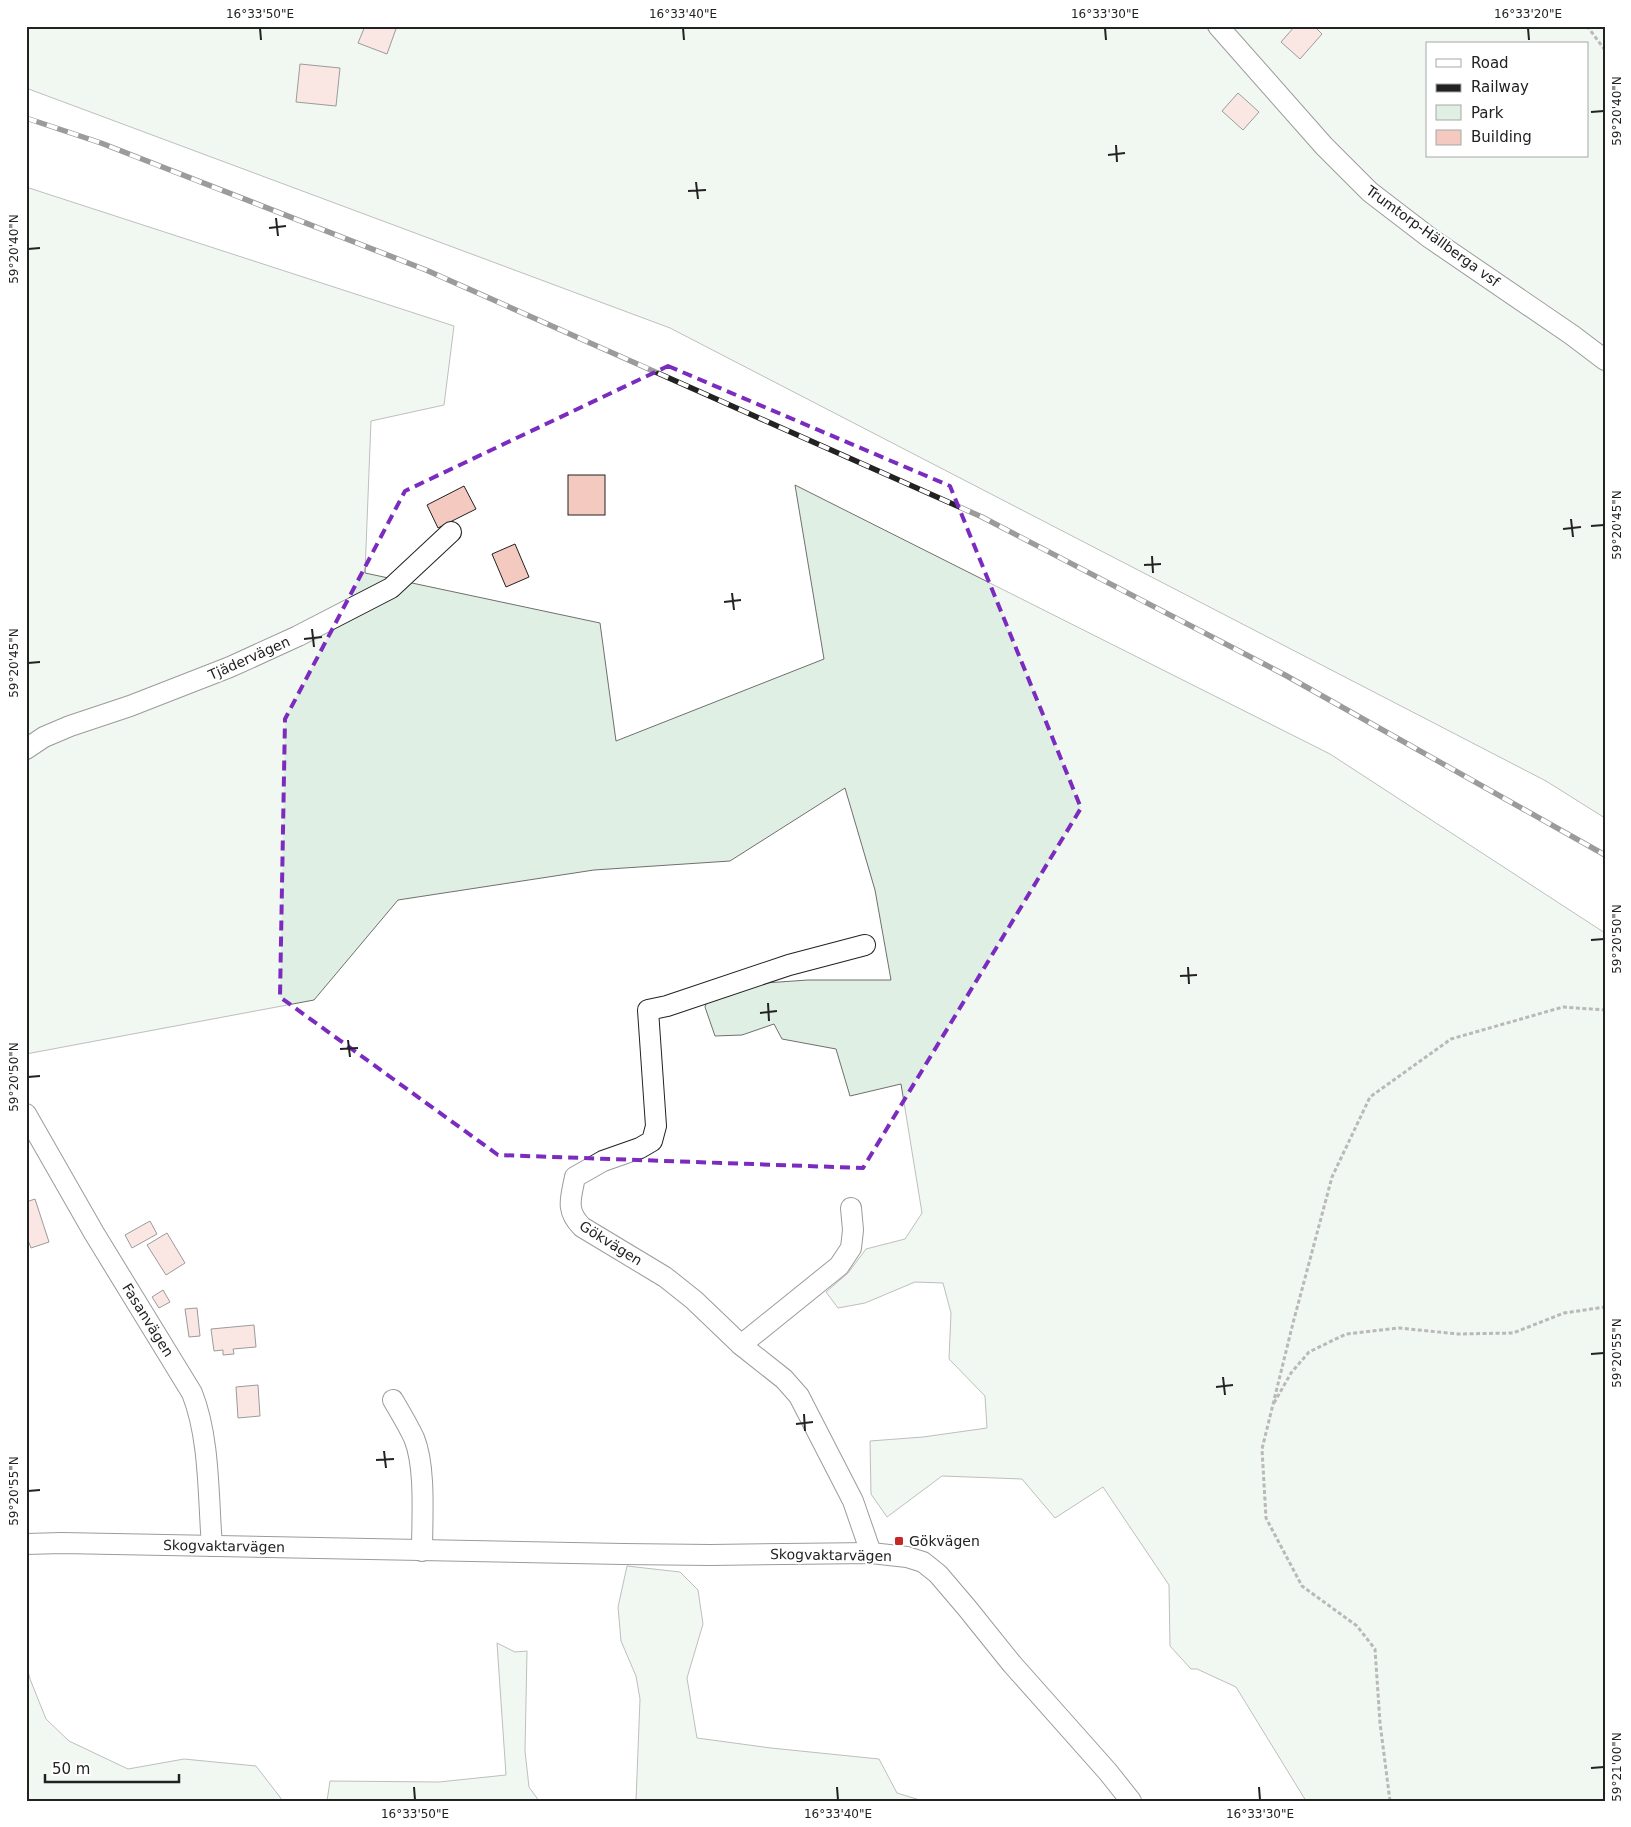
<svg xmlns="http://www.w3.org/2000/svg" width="1631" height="1827" font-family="'DejaVu Sans',sans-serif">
<rect width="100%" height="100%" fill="#fff"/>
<g fill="#e0efe3" stroke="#6f6f6f" fill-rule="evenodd">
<path d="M26,26H1605V818L1546,781L670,328L26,88ZM1427,44H1587V156H1427Z"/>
<path d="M26,187L454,326L444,405L371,421L365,573L600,623L616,741L824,659L795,485L1330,754L1605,933V1801H1306L1236,1687L1197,1669H1191L1170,1646L1169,1585L1103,1487L1055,1518L1022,1479L942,1476L887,1517L871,1494L870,1441L923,1437L987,1428L985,1396L949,1359L951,1313L943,1283L915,1282L865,1303L838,1308L826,1292L848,1273L866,1249L905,1239L922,1213L901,1084L850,1096L836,1049L782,1039L774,1024L742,1035L715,1036L705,1007L707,1000L765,983L808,980H891L875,890L845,788L730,861L594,870L398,900L314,1000L26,1054Z"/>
<path d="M627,1566L680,1572L698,1590L703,1624L687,1678L697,1738L771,1748L879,1759L897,1793L923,1801H636L640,1699L636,1676L621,1641L618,1607Z"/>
<path d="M497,1643L515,1652L527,1651L525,1751L529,1787L539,1801H327L330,1781L439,1782L506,1775Z"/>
<path d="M26,1663L30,1679L46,1719L69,1741L128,1769L184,1759L256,1766L283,1801H26Z"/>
</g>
<g fill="#f3c9c0" stroke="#222">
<path d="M365,26H397L387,54L358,43Z"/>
<path d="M1295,26H1314L1322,34L1300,59L1281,42Z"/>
<path d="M300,64L340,68L336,106L296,102Z"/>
<path d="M1238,93L1259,112L1243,130L1222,111Z"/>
<rect x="568" y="475" width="37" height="40"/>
<path d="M464,486L476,509L438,528L427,505Z"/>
<path d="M515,544L529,577L506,587L492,554Z"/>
<path d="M35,1199L49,1242L31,1248L26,1235V1202Z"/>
<path d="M150,1221L157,1234L132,1248L125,1235Z"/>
<path d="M167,1233L185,1263L166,1275L147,1245Z"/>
<path d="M163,1290L170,1302L159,1308L152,1297Z"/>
<path d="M197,1308L200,1336L189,1337L185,1309Z"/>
<path d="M254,1325L256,1347L233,1349L234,1354L223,1355V1350L214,1351L211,1329Z"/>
<path d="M258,1385L260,1416L238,1418L236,1387Z"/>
</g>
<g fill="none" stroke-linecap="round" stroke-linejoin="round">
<g stroke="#222" stroke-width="22">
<g id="minor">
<path d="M1218,26L1324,146L1370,192L1430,238L1572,335L1605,360"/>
<path d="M26,749L44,737L70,726L130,706L230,667L298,636L391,588L451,532"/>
<path d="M865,945L789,965L667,1006L648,1010L656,1126L652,1141L640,1148L603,1161L575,1177C571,1198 565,1210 582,1227L665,1277L694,1300L741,1345L784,1379L799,1396L853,1501L871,1553"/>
<path d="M26,1114L94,1233L192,1393C210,1438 208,1497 212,1546"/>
<path d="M741,1345L839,1266L851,1248L853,1230L851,1208"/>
<path d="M393,1400C400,1412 408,1425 414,1438C426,1467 422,1519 422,1551"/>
<path d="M26,1544L62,1543L623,1554L710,1555L871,1553L907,1557L923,1562L938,1574L967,1608L1012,1664L1108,1772L1131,1801"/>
</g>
</g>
<g stroke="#646464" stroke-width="3" stroke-dasharray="4 2.5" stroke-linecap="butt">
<path d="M1587,26L1605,50"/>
<path d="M1274,1403L1291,1373L1309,1352L1346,1334L1399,1328L1458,1334L1513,1333L1564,1313L1605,1307"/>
<path d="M1390,1801L1380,1723L1375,1649L1357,1626L1302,1586L1266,1518L1262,1449L1293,1323L1332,1177L1370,1097L1451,1039L1563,1007L1605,1010"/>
</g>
<use href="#minor" stroke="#fff" stroke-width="20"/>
<g stroke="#222" stroke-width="5.5">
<path id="rail" d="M26,118L101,143L426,270L982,517L1285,675L1605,855"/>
</g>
<use href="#rail" stroke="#fff" stroke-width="4" stroke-dasharray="11" stroke-linecap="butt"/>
</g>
<path d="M0 0H1631V1827H0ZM668,366L950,486L1081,808L863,1168L498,1155L280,997L285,719L405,491Z" fill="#fff" fill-opacity=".55" fill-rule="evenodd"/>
<path fill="none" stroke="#7b2cbf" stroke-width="4" stroke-dasharray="10 6" stroke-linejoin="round" d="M668,366L950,486L1081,808L863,1168L498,1155L280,997L285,719L405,491Z"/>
<path fill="none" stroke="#222" stroke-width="2" d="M260,28L261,40M683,28L684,40M1105,28L1106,40M1528,28L1529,40M1591,112L1604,111M1116,145L1117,162M1108,155L1125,153M696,182L698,199M688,191L706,190M276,218L278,236M269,228L286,226M28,249L40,248M1571,519L1573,537M1591,526L1604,525M1563,529L1581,527M1152,556L1153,573M1144,565L1161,564M732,593L734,610M724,602L741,600M312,629L314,647M304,639L322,637M28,663L40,662M1591,940L1604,939M1188,967L1189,984M1180,976L1197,975M768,1003L769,1021M760,1013L777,1011M348,1040L350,1057M340,1049L358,1048M28,1077L40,1076M1591,1354L1604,1353M1223,1377L1225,1395M1216,1387L1233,1385M804,1414L805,1431M796,1424L813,1422M384,1451L386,1468M376,1460L394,1459M28,1491L40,1490M1591,1768L1604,1767M414,1787L415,1800M837,1787L838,1800M1259,1787L1260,1800"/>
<rect fill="#c62828" stroke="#fff" stroke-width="2" x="894" y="1536" width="10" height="10" rx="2.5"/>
<g text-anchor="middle" stroke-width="4" stroke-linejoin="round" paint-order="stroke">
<g font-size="14" fill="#222" stroke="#fff">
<text transform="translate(1433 236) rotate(36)" y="5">Trumtorp-Hällberga vsf</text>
<text transform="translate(249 658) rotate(-24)" y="5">Tjädervägen</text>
<text transform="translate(611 1243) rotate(32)" y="5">Gökvägen</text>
<text transform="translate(148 1320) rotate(58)" y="5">Fasanvägen</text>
<text transform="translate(224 1546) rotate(1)" y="5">Skogvaktarvägen</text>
<text transform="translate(831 1555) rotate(1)" y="5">Skogvaktarvägen</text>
</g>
<g font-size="14" fill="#222" stroke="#fff" text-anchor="start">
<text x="909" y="1546">Gökvägen</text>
</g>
</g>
<rect width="1631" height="1827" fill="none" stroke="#ffffff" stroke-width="55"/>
<rect x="1426" y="42" width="162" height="115" fill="#ffffff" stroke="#a7a7a7"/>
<rect x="1436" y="59" width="25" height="8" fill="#ffffff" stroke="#a7a7a7"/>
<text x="1471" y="68" font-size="15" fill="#222222">Road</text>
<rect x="1436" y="84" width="25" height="8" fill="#222222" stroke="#a7a7a7"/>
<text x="1471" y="92" font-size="15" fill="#222222">Railway</text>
<rect x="1436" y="105" width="25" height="15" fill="#e0efe3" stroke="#a7a7a7"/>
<text x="1471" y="118" font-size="15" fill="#222222">Park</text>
<rect x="1436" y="130" width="25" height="15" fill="#f3c9c0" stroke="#a7a7a7"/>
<text x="1471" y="142" font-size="15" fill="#222222">Building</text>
<path d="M45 1774v8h134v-8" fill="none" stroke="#222222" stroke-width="2.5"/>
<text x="52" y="1774" font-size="15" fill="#222222" stroke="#ffffff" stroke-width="4" paint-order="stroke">50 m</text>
<rect x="28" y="28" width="1576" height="1772" fill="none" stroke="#222" stroke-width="2"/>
<g font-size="12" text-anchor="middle" fill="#222">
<text x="260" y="18">16°33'50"E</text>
<text x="683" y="18">16°33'40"E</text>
<text x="1105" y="18">16°33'30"E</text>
<text x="1528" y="18">16°33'20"E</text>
<text transform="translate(1617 111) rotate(-90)" y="4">59°20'40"N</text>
<text transform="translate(14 249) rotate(-90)" y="4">59°20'40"N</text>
<text transform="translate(1617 525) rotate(-90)" y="4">59°20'45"N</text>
<text transform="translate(14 663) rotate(-90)" y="4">59°20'45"N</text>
<text transform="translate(1617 939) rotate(-90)" y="4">59°20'50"N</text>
<text transform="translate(14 1077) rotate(-90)" y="4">59°20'50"N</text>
<text transform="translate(1617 1353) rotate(-90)" y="4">59°20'55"N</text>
<text transform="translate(14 1491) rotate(-90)" y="4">59°20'55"N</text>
<text transform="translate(1617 1767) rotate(-90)" y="4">59°21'00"N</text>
<text x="415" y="1818">16°33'50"E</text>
<text x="838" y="1818">16°33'40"E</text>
<text x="1260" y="1818">16°33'30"E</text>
</g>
</svg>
